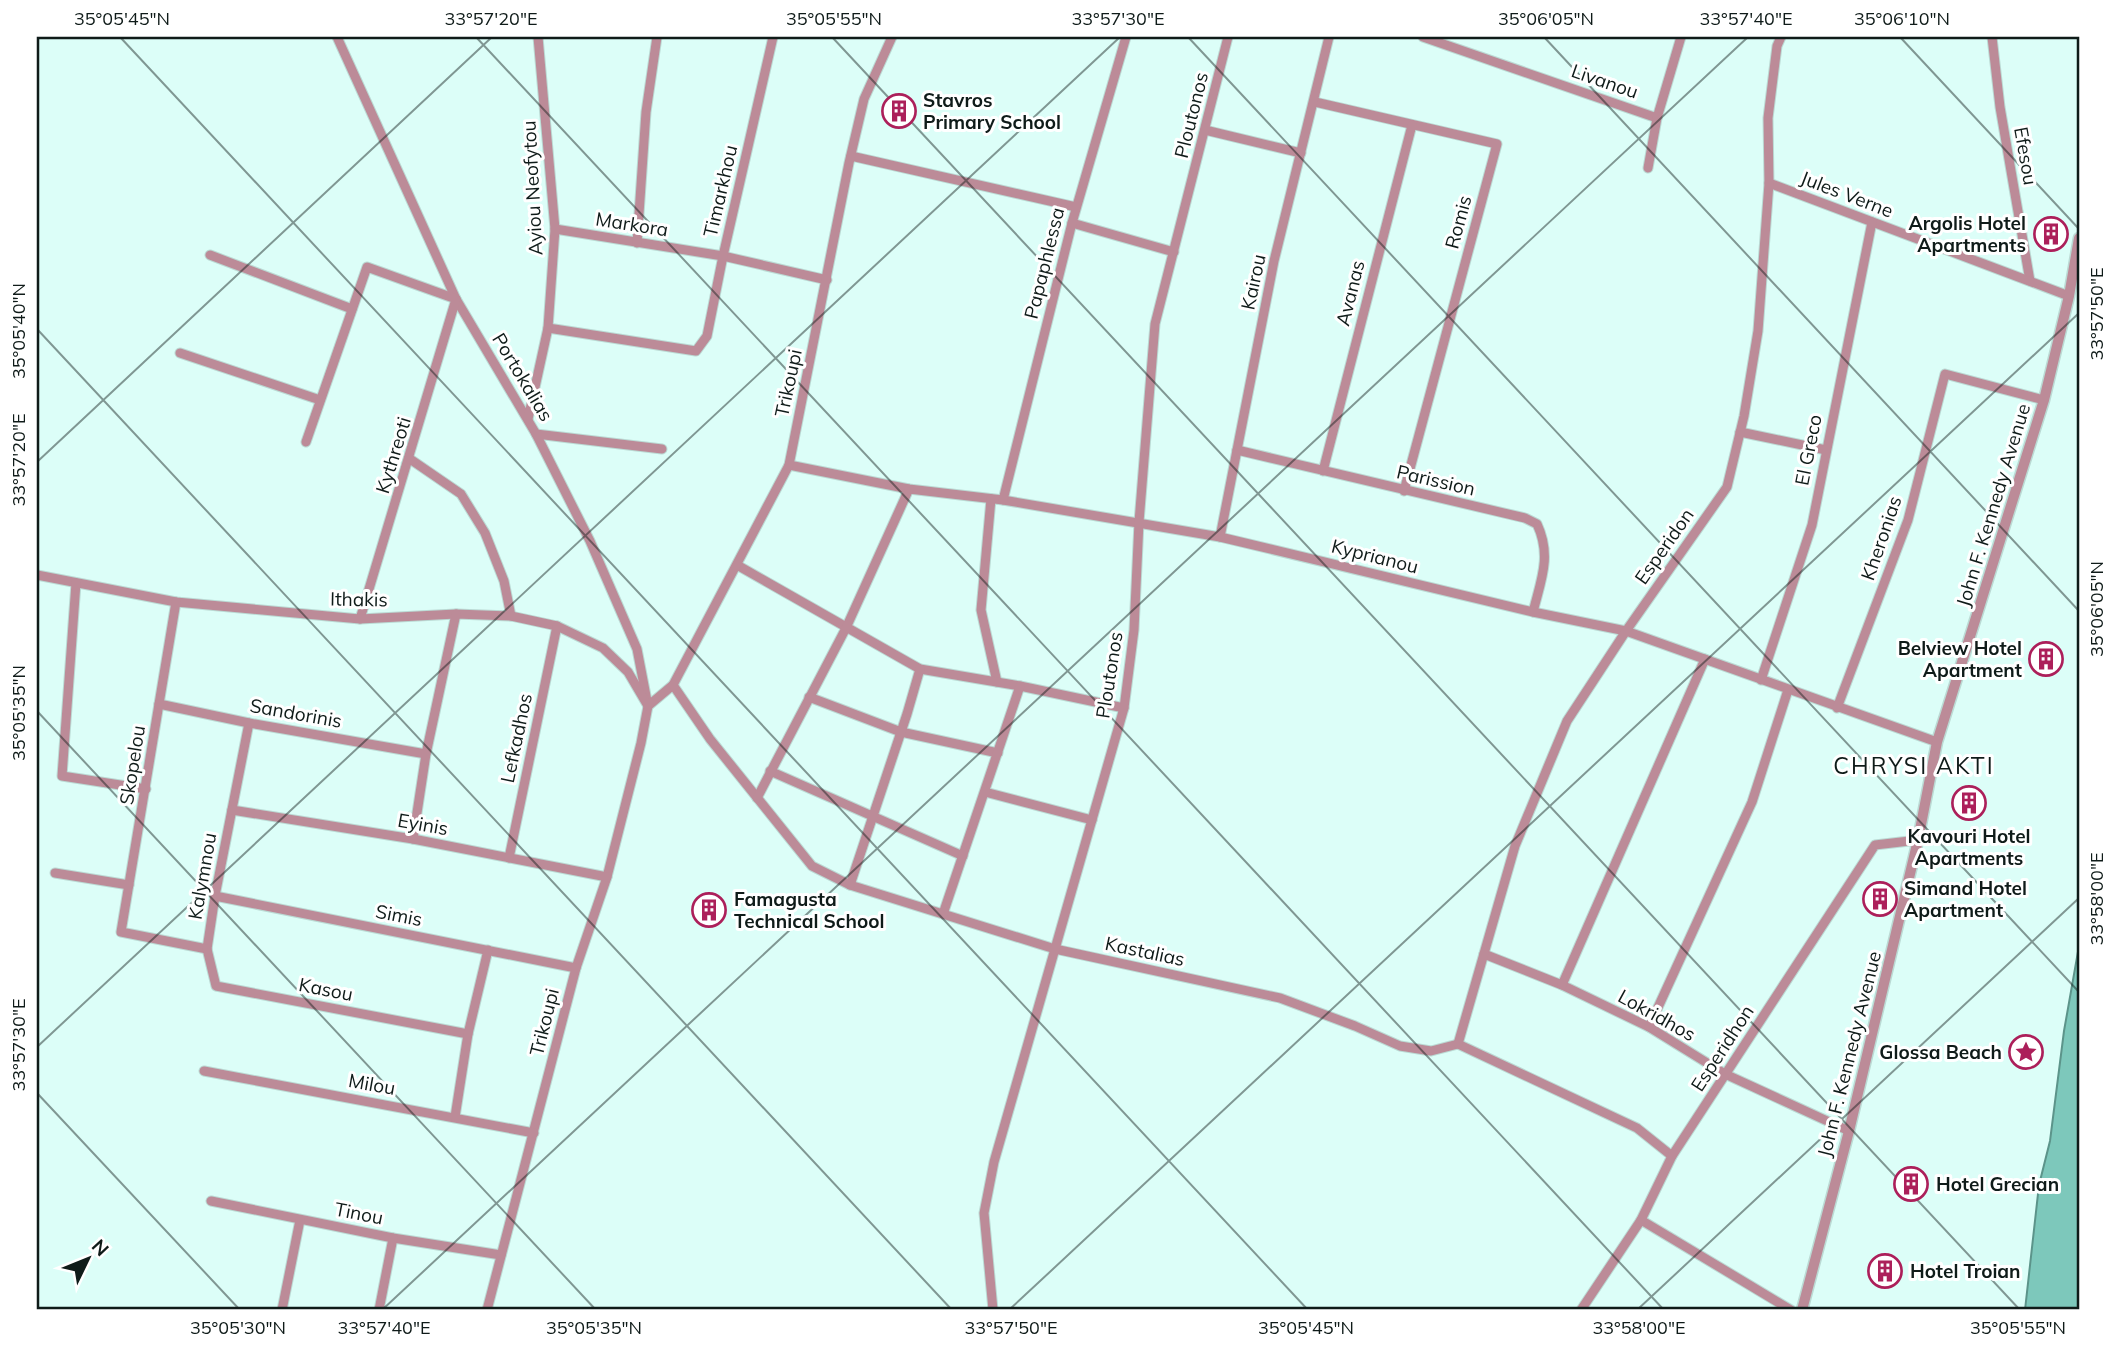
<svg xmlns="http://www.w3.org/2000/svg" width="2116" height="1347" font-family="Mulish,sans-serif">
<rect width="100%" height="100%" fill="#dcfef8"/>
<path fill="#7dc8bb" stroke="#5c948a" stroke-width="2" d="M2079,946V1310H2025L2039,1185L2050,1141L2064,1031Z"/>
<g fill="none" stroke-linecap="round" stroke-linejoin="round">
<g stroke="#bbdad4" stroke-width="11">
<g id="minor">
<path d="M337,37L456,299L536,434L590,541L637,649L648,706L641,743L607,877L576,968L487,1310"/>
<path d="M1423,37L1657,118"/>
<path d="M1992,37L2000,107L2030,281"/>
<path d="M1315,102L1497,144L1404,491"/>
<path d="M1205,130L1301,153"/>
<path d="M851,156L1076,207"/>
<path d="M1648,168L1657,118L1681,37"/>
<path d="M1769,183L2069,296"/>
<path d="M1072,223L1174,252"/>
<path d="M555,229L723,256L827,280"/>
<path d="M637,243L646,112L657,37"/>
<path d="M210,255L352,309"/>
<path d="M548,328L696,351L707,336L723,256L773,37"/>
<path d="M180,353L320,400"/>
<path d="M528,419L548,328L555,229L538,37"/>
<path d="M1740,432L1826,450"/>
<path d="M536,434L662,449"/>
<path d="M306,442L367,267L456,299L360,619"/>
<path d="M1237,450L1525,518L1537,524C1552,556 1541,580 1533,612"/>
<path d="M410,459L461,494L485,533L504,581L511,616"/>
<path d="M789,465L909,489L1003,500L1220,537L1533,612L1626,631L1937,742"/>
<path d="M1323,471L1412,125"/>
<path d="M991,499L981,610L997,682"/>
<path d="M1003,500L1072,223L1126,37"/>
<path d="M1220,537L1274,261L1329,37"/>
<path d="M737,565L920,669L1020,686L1124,708"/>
<path d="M37,575L176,602L360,619L456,614L511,616L557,626L603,648L628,672L648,706L673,685L789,465L849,163L864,99L892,37"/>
<path d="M76,583L62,776L146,789"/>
<path d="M176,602L121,932L207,949L215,896L249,723"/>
<path d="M1761,680L1812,525L1872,222"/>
<path d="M673,685L710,739L812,866L850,885L1055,949L1280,998L1355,1026L1400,1046L1431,1051L1458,1044L1637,1128L1672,1156"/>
<path d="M809,697L901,732L998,753"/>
<path d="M159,704L249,723L426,754"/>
<path d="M1837,708L1908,520L1945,374L2044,400"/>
<path d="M770,771L963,856"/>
<path d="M985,792L1092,820"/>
<path d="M757,798L846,628L909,489"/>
<path d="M232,810L413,839L607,877"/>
<path d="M413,839L426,754L456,614"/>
<path d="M509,858L557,626"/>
<path d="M55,873L129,885"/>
<path d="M850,885L907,714L920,669"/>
<path d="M215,896L576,968"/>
<path d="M943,914L1020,686"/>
<path d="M207,949L216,986L468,1034"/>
<path d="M1484,954L1562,985L1649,1027L1725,1074L1849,1131"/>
<path d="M1562,985L1705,659"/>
<path d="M1649,1027L1752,802L1788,690"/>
<path d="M1458,1044L1515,846L1567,721L1626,631L1727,487L1744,416L1758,331L1769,183L1768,118L1777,46L1781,37"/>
<path d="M204,1071L534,1133"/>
<path d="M455,1117L468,1034L488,950"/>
<path d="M211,1201L393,1238L501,1255"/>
<path d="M1641,1220L1791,1310"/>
<path d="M282,1310L300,1220"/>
<path d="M379,1310L393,1238"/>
<path d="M993,1310L984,1213L994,1162L1124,708L1134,630L1139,522L1155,324L1228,37"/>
<path d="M1581,1310L1641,1220L1672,1156L1875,845L1918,840"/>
</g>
</g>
<g stroke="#bbdad4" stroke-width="13">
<path id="tertiary" d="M1802,1310L1849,1131L1918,840L1937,742L2044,400L2069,296L2079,238"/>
</g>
<use href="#minor" stroke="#bc8b98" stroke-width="9"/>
<use href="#tertiary" stroke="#bc8b98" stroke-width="10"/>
</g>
<path fill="none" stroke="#0f1b19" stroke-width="2" stroke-opacity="0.45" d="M120,37L1308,1310M476,37L1664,1310M832,37L2020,1310M1188,37L2079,992M1544,37L2079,611M1900,37L2079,229M37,329L952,1310M37,462L492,37M37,711L596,1310M37,1047L1120,37M37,1093L240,1310M382,1310L1748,37M1009,1310L2079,313M1637,1310L2079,898"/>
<defs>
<g id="building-ring" transform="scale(1.75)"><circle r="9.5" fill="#fff" stroke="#ac1f5a" stroke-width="1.5"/><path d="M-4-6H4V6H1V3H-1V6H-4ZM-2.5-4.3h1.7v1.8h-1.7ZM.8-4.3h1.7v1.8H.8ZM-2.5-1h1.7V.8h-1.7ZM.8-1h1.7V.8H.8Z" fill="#ac1f5a"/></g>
<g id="sight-ring" transform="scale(1.75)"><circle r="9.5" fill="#fff" stroke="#ac1f5a" stroke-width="1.5"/><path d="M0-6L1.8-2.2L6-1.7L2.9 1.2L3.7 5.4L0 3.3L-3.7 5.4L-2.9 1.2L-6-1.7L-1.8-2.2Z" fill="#ac1f5a"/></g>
</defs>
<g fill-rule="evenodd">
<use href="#building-ring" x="899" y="111"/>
<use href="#building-ring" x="2051" y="234"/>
<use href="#building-ring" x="2046" y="659"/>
<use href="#building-ring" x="1969" y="803"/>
<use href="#building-ring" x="1880" y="899"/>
<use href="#building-ring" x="709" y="910"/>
<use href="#sight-ring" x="2026" y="1052"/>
<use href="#building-ring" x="1911" y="1184"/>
<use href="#building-ring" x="1885" y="1271"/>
</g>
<g text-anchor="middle" stroke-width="6" stroke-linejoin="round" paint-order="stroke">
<g font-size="19" fill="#0f1b19" stroke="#fff">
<text transform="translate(1605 81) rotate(19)" y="7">Livanou</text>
<text transform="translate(1191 115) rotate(-76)" y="7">Ploutonos</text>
<text transform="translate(2026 156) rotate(80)" y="7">Efesou</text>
<text transform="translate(532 188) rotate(-93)" y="7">Ayiou Neofytou</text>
<text transform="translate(720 191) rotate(-77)" y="7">Timarkhou</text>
<text transform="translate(1847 194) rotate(21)" y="7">Jules Verne</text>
<text transform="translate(1458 222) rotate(-75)" y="7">Romis</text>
<text transform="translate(632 224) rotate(9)" y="7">Markora</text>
<text transform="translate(1044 263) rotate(-76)" y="7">Papaphlessa</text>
<text transform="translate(1253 282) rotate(-78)" y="7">Kairou</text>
<text transform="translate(1350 293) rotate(-76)" y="7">Avanas</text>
<text transform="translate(523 377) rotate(59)" y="7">Portokalias</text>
<text transform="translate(788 383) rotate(-78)" y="7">Trikoupi</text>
<text transform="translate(1808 450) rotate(-79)" y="7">El Greco</text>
<text transform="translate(393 455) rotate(-73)" y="7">Kythreoti</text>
<text transform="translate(1436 480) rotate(13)" y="7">Parission</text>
<text transform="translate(1993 505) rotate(-73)" y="7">John F. Kennedy Avenue</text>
<text transform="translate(1881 538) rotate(-71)" y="7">Kheronias</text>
<text transform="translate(1664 546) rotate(-55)" y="7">Esperidon</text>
<text transform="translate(1375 556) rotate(14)" y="7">Kyprianou</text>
<text transform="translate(359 599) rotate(1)" y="7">Ithakis</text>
<text transform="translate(1109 675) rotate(-81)" y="7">Ploutonos</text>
<text transform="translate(296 713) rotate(10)" y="7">Sandorinis</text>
<text transform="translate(516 738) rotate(-78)" y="7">Lefkadhos</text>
<text transform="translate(132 765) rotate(-81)" y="7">Skopelou</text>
<text transform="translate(423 824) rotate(10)" y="7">Eyinis</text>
<text transform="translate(202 876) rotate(-80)" y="7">Kalymnou</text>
<text transform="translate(399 915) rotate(11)" y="7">Simis</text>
<text transform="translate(1145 951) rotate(12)" y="7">Kastalias</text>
<text transform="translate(326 989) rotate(11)" y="7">Kasou</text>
<text transform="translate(1657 1015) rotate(29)" y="7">Lokridhos</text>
<text transform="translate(544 1022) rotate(-76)" y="7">Trikoupi</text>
<text transform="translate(1722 1048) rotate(-57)" y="7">Esperidhon</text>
<text transform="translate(1849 1054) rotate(-76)" y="7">John F. Kennedy Avenue</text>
<text transform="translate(372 1084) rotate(10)" y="7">Milou</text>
<text transform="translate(359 1213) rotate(11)" y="7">Tinou</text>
</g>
<g font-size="19" font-weight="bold" fill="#0f1b19" stroke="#fff" text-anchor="start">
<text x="923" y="107">Stavros<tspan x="923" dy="22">Primary School</tspan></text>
<text x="2026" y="230" text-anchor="end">Argolis Hotel<tspan x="2026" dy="22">Apartments</tspan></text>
<text x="2022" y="655" text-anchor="end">Belview Hotel<tspan x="2022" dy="22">Apartment</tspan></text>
<text x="1969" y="843" text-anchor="middle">Kavouri Hotel<tspan x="1969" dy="22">Apartments</tspan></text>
<text x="1904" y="895">Simand Hotel<tspan x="1904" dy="22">Apartment</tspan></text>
<text x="734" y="906">Famagusta<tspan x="734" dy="22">Technical School</tspan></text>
<text x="2002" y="1059" text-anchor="end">Glossa Beach</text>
<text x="1936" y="1191">Hotel Grecian</text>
<text x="1910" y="1278">Hotel Troian</text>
</g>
<g font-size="23" letter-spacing="2" fill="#0f1b19" stroke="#fff">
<text x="1914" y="774">CHRYSI AKTI</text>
</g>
</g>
<rect width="2116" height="1347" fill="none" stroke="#ffffff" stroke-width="77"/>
<g transform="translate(88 1259) rotate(47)" stroke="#ffffff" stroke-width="5" paint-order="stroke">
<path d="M0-5L12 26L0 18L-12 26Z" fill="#0f1b19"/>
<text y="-10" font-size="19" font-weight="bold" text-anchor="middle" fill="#0f1b19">N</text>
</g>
<rect x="38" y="38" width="2040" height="1270" fill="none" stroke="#0f1b19" stroke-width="2.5"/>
<g font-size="18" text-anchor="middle" fill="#0f1b19">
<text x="122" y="25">35°05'45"N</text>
<text x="491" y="25">33°57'20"E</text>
<text x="834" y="25">35°05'55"N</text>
<text x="1118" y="25">33°57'30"E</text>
<text x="1546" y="25">35°06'05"N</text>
<text x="1746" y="25">33°57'40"E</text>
<text x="1902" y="25">35°06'10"N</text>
<text transform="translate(2097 314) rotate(-90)" y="6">33°57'50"E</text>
<text transform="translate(19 331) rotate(-90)" y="6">35°05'40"N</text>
<text transform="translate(19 460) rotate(-90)" y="6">33°57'20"E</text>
<text transform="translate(2097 609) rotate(-90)" y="6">35°06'05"N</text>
<text transform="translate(19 713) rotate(-90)" y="6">35°05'35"N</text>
<text transform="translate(2097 899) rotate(-90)" y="6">33°58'00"E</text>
<text transform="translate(19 1045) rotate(-90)" y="6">33°57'30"E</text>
<text x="238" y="1334">35°05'30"N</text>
<text x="384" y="1334">33°57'40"E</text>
<text x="594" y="1334">35°05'35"N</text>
<text x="1011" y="1334">33°57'50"E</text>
<text x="1306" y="1334">35°05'45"N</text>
<text x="1639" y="1334">33°58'00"E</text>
<text x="2018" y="1334">35°05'55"N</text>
</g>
</svg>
